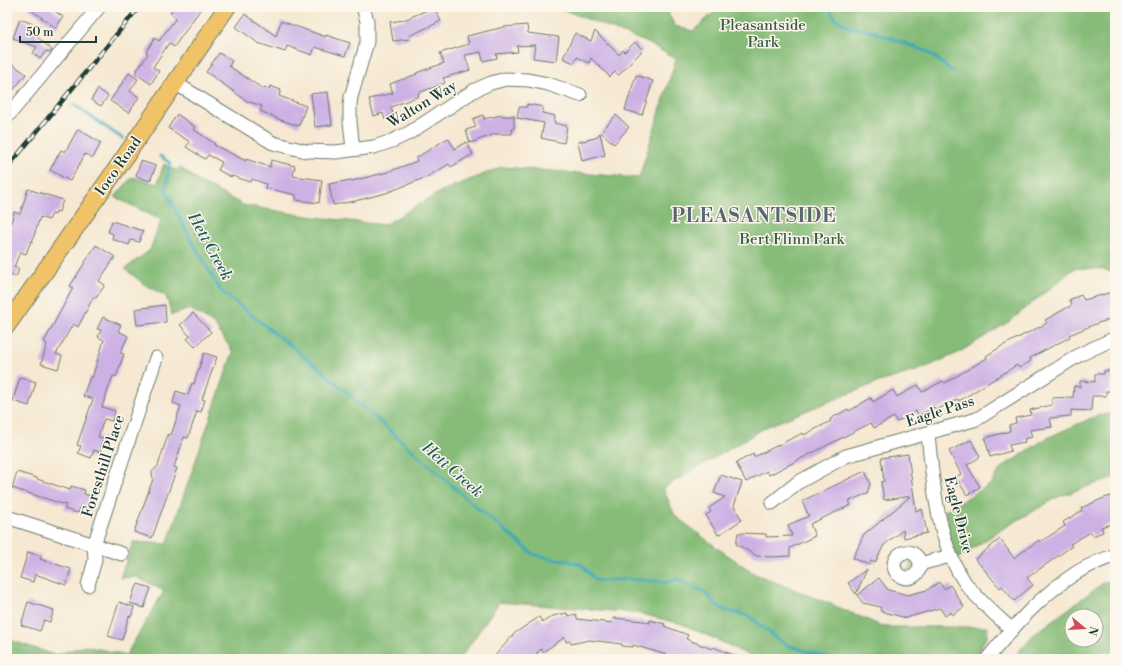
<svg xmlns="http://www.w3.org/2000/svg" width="1122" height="666" font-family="'Libre Bodoni',serif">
<rect width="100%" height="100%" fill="#fbf7ec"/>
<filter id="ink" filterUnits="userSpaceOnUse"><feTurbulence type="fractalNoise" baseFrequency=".025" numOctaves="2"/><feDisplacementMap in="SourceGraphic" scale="8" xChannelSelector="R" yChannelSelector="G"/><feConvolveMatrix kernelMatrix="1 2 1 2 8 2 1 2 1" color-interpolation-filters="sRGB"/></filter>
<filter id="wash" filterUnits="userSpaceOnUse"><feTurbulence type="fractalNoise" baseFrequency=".012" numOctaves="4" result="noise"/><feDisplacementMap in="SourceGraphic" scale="16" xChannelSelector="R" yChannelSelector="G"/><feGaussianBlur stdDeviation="0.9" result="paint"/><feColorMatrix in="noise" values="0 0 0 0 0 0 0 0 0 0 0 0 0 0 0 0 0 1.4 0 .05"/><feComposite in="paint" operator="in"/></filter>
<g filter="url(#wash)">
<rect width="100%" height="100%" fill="#f6e8d2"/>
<path fill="#a8dc8c" stroke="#648c60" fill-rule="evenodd" d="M904,558H909L914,563V569L911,572L903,573L899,569V564ZM907,561L910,562L911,567L910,569L905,570L903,568L902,564Z"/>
<g fill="#86bc78" stroke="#527c56" fill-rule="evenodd">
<path d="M557,7H665L675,26L693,31L720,7H1115V274L1104,269L1075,268L1010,321L958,353L922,369L876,383L768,426L663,488L675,516L716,547L755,574L828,603L884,627H988L987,637L972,659H756L724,643L682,624L637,613L499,602L460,659H7V639L55,655L85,646L126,655L164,591L136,577L120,578L133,542L167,544L233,352L214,324L190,309L172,315L166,296L144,284L125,269L150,250L161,220L115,197L132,177L157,184L164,164L177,171L180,167L198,181L243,205L306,216L384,225L442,191L502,167L639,178L676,59L648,43Z"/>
<path d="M1115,413V477L1058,497L999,531L957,559L950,541L945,511L991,484L1001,468L1047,438L1096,416Z"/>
<path d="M1115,579V659H1012L1032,636L1103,583ZM1072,616H1096V640H1072Z"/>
</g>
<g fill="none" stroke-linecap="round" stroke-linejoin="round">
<g stroke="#3aaab7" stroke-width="3">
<path d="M828,7L835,18L848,27L872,31L928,52L953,72"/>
<path d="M73,104L123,139"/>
<path d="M160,156L170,163L166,191L190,238L221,291L319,368L474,505L533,554L553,559L564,560L582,565L595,580L603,581L627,579L665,582L677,579L706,593L716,605L725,610L749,616L777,639L789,646L832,659"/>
</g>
</g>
<g id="blocks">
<g fill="#cdb1e5">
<path d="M27,7H49L63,17L56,28Z"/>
<path d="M174,7H202L174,47L169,43L153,67L159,71L151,84L135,73L148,54L146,52L155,38L159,41L176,18L170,13Z"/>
<path d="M434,7L441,21L409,36L410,39L393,41L390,22L404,20Z"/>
<path d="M245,14L276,36L281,21L326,37V35L350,43L345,56L315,47L312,55L287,46L285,52L258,43L236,27Z"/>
<path d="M20,19L39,26L36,36L52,50L51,52L46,51L40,59L33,53L37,47L13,38Z"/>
<path d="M527,25L528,33L559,37L556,61L533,58L535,45L517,46L518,52L496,54L497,58L483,61L481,52L465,55L470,70L443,78L445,83L418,93L419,96L391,107L394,117L385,120L383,113L374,116L369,99L393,93L390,84L417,74L416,73L444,63L440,53L469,44L467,36L504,27Z"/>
<path d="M595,31L619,55L623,50L625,52L635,42L643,50L619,75L615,72L610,77L591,58L589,63L577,57L574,63L563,58L575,33L591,41Z"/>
<path d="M219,53L232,61L229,66L263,89L264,87L269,89L270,86L281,90L279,96L306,106L299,126L275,118V117L260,111L262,106L247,101L206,72Z"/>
<path d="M7,60L26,74L7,98Z"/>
<path d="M129,73L138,79L130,91L139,97L129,113L110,101Z"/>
<path d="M636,75L653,81L642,115L625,110Z"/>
<path d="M98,89L108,96L101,106L91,100Z"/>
<path d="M328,92L332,125L315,127L311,94Z"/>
<path d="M527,104L543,107L542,113L555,116L554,123L567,126L564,143L541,138L544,123L517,118L519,107H527Z"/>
<path d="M177,114L195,127L193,129L215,144L214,145L246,161V159L270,167L271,160L295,166L293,176L322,180L319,203L296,200V195L265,188L266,184L252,179L251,182L232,176L231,177L218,170L222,162L208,155L205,159L186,147L190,142L168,128Z"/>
<path d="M483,115L484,119L501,115V116H514V129H512V134H495L470,143L466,130L476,127L473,119Z"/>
<path d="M616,115L629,127L614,144L601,132Z"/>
<path d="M78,129L101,143L93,158L85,154L70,181L50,170L61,150L65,152Z"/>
<path d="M600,133L605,155L582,161L578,142L595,138Z"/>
<path d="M448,138L455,149L466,142L473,154L451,167L449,164L427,177L386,193L355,201L333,205L329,184L351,180L352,181L388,172L417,161L416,158Z"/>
<path d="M141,161L156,166L150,181L136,176Z"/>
<path d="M28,189L63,200L59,212L56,211L55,215L52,214L49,220L40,217L32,242L31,241L26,254L20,252L14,267L19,269L16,277L11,275L7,284V237L14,212L20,214Z"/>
<path d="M112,221L143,231L139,242L131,240L129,245L112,239L113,234L108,232Z"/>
<path d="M96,245L115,257L99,281L105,285L96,298L94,296L78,327L73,324L56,354L62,356L58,369L41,364L47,344L44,342L73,288L70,286Z"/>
<path d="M1112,292L1115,304V318L1098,323L1069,335L1070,337L1030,358L1031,361L1019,368L1017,365L959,401L958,399L936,410L934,407L918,416L916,411L897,422L894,417L874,428L871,423L769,475L767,471L746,482L736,463L753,454L754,457L803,433L804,435L831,421L830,419L848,409L849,411L871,398L873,402L893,390L897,397L918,385L922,392L943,381L945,383L987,358L986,356L1002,346L1047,323L1045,320L1072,305L1069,300L1081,295L1084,300Z"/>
<path d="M165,305L166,322L137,325L135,309Z"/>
<path d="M193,313L211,332L195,347L187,339L190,336L180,325Z"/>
<path d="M103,317L121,325L118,331L128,336L120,353L124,354L116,377L113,376L102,407L115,411L112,421L104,419L98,437L104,438L100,452L94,450L91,458L78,453L81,446L77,445L93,399L83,396L90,377L92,378L104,340L98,337L101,330L97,329Z"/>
<path d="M204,353L217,357L202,399L205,400L201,412L197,411L188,438L184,437L174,467L177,468L152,538L134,532L153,479L152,472L158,466L168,434L171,435L181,406L173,403L176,391L188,395L192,383L194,384Z"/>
<path d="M1104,371H1115V381H1111L1110,391H1106V396H1092L1091,411L1071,410V416L1050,418L1052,427L1030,430L1032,437L1024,439L1025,442L1009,445L1011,451L990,457L985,438L1010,431L1009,425L1016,423L1015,418L1031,415L1030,410L1052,405V398L1073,397L1074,386L1080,387V381L1095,382V374H1104Z"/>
<path d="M20,377L36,382L29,406L13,401Z"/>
<path d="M971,440L980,457L967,465L980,487L967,495L956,477L961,474L949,451Z"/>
<path d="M908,454L916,511L922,509L927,533L904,538L903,530L884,545L875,563L871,561L869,565L853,558L864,535L911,496L884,500L881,482L884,481L881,458Z"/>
<path d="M865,471L871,484L868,493L849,501L851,505L810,524L815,536L790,548V556L771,557L757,556L736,544L738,533L766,534V537L792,536L788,525L809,516L802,501Z"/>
<path d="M17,472L37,478V479L70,490L71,486L85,490L84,494L95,497L91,511L80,507L78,513L64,509L66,505L12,488Z"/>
<path d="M721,475L742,482L734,506L742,520L718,535L706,515L711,512L709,508L725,497L714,493Z"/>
<path d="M1115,495V523L1101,527L1103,532L1093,536L1091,532L1070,544L1072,546L1027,578L1033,585L1014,601L1002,586L1000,588L975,559L1000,539L1014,558L1039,540L1040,542L1065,526L1063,522L1082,511L1081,508L1104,498Z"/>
<path d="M28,552L41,556L40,559L71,569L66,585L35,574L33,582L20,578Z"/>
<path d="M867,569L856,594L848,583Z"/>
<path d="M879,578L888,590L908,595L927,590L939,582L944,589L950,585L964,607L952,615L951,612L945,616L940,608L906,618L880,611L881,607L863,603L857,595Z"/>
<path d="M138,584L151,588L144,608L130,603L135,588H136Z"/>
<path d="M28,602L54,610L50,622L44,620L40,631L21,625Z"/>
<path d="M119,602L134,607L131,617L129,616L122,640L108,636Z"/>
<path d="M567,613L568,616L576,614L577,619L612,623L613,618L643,621L650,623V620L665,624L664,626L688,635L686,639L712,649L713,647L743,659H666L667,655L633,645V647L622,646V644L589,640L571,644L570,641L566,642L565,637L543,652L541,649L531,659H492L515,633L539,617L543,622L553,616Z"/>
</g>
</g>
</g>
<g filter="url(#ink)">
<use href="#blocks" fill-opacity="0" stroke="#6a796b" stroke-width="1"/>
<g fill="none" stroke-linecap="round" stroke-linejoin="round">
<g stroke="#6a796b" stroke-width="15">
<g id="minor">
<path d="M175,83L273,143L306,151L336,152L374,147L392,141L409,133L475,90L491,83L506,79L528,80L548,84L580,95"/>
<path d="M7,117L99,7"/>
<path d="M353,149L350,122V105L351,97L367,42V21L363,7"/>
<path d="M928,434C933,483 937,543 966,584C979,601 996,615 1012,630"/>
<path d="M772,503L797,483L846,456L977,419L1079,355L1111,340L1115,341"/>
<path d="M7,517L122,554"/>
<circle cx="907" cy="565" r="13"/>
<path d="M920,564L950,556"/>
<path d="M88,585L95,560L94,545L156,358"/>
<path d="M987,659C1013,627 1041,595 1076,573C1088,565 1102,560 1115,555"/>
</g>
</g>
<g stroke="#6a796b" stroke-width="19">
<path id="major" d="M7,325L118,167L227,7"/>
</g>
<use href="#minor" stroke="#fff" stroke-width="13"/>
<use href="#major" stroke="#f0c369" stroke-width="17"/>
<g stroke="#1f3d34" stroke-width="4.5">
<path id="rail" d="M7,168L139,7"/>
</g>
<use href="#rail" stroke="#fbf7ec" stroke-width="3" stroke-dasharray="9" stroke-linecap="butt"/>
</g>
</g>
<g text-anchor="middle" stroke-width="3" stroke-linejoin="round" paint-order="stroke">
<g font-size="15" fill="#3a5d46" stroke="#fbf7ec">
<text x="763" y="30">Pleasantside<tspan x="763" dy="17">Park</tspan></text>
<text x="792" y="244">Bert Flinn Park</text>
</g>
<g font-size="15" fill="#1f3d34" stroke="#fbf7ec">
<text transform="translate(422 104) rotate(-31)" y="5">Walton Way</text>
<text transform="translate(118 166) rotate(-55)" y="5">Ioco Road</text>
<text transform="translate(940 411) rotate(-18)" y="5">Eagle Pass</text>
<text transform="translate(103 466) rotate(-72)" y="5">Foresthill Place</text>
<text transform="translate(959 515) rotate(76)" y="5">Eagle Drive</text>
</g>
<g font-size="16" font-style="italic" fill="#275e5b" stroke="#fbf7ec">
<text transform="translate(211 246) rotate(61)" y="6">Hett Creek</text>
<text transform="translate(453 469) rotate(41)" y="6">Hett Creek</text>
</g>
<g font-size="19" font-weight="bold" letter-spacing="1" fill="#5c6672" stroke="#fbf7ec">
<text x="754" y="222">PLEASANTSIDE</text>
</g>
</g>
<rect width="1122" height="666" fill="none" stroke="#fbf7ec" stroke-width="24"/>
<g transform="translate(1084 628) rotate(108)"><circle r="19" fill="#fbf7ec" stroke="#a3ada2"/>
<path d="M0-3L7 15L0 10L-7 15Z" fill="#d1495b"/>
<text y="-6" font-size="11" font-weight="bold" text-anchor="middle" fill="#1f3d34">N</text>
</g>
<path d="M20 36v6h76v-6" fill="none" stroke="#1f3d34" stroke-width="2"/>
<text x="26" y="36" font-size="12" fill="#1f3d34" stroke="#fbf7ec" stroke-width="3" paint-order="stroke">50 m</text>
</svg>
